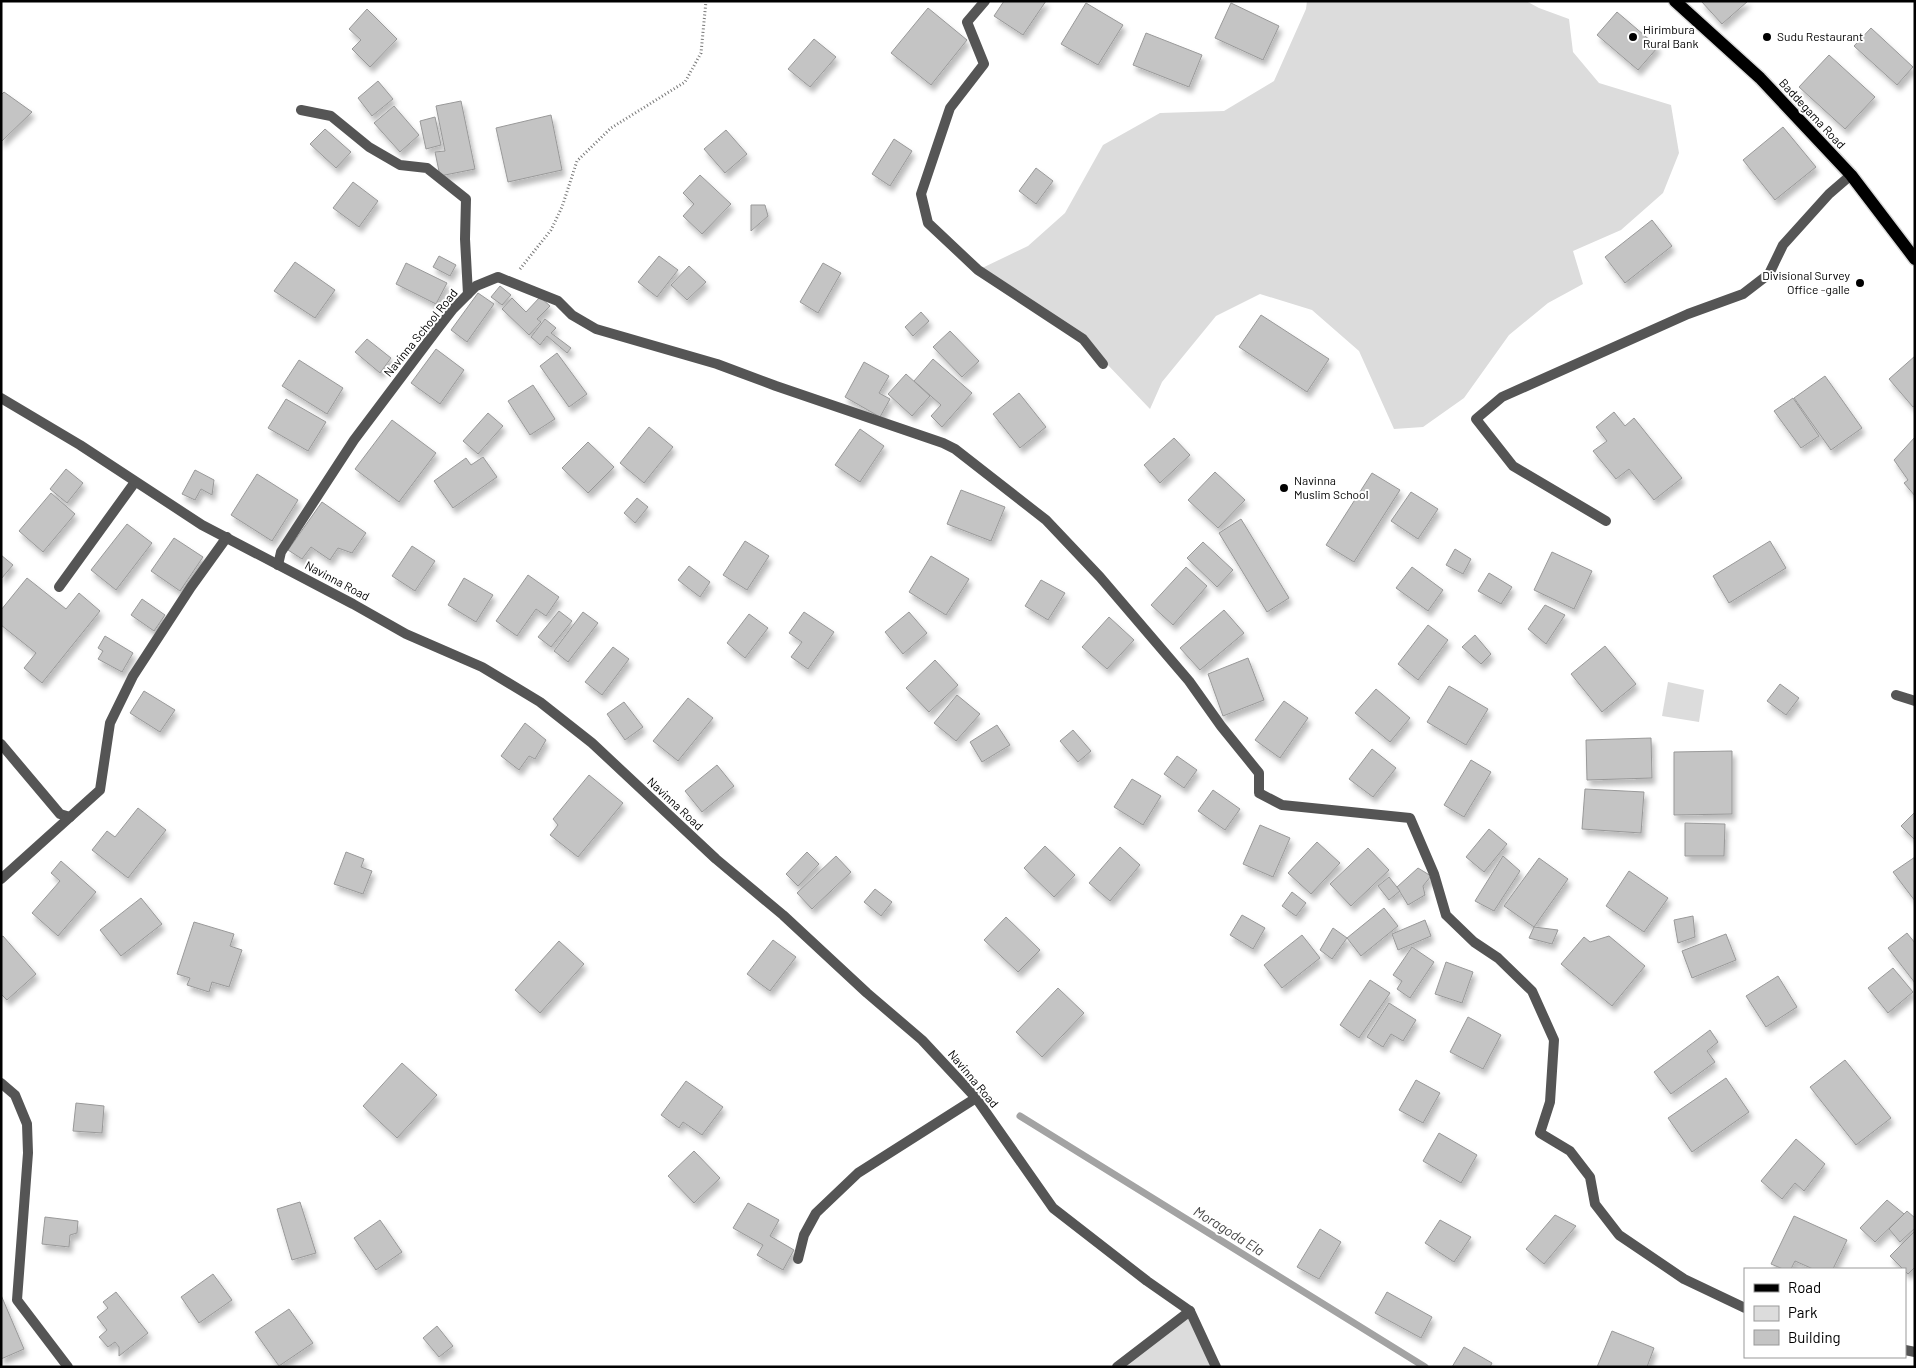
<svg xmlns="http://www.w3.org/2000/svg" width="1916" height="1368" font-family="Barlow,sans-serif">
<defs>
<filter id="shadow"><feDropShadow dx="3" dy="5.5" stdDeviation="2.5" flood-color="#0004"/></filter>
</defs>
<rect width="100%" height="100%" fill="#fff"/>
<g fill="#dcdcdc">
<path d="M1307,1H1526L1539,8L1569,19L1573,52L1599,83L1671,105L1679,153L1663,193L1621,230L1573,251L1583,284L1548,303L1509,335L1464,398L1423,427L1394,429L1359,351L1312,310L1260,294L1216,316L1162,382L1150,409L1083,339L978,270L1028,246L1065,213L1103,145L1160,113L1224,111L1274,81L1306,9Z"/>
<path d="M1668,682L1704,690L1699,722L1662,716Z"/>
<path d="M1190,1311L1216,1367H1117Z"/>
</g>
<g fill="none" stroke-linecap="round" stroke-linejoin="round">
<path stroke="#a3a3a3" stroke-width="7" d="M1020,1116L1425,1367"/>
</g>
<g fill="#c4c4c4" stroke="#999" filter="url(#shadow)">
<path d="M1004,1H1046L1023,35L994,16Z"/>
<path d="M1701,1H1748L1722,24Z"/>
<path d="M1086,3L1123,25L1098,65L1061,44Z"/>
<path d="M1231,3L1279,26L1263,60L1215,38Z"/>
<path d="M928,8L967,40L931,85L891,53Z"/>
<path d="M367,9L397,39L370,67L352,49L361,40L349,29Z"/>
<path d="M1617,12L1658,47L1638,70L1597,35Z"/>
<path d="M1871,28L1913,67L1897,85L1854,46Z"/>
<path d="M1146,33L1202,55L1189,87L1133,65Z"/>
<path d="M814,39L836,57L810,87L788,69Z"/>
<path d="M1829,55L1875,97L1845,129L1799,87Z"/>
<path d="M378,81L393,99L372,116L358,98Z"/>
<path d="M4,92L32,112L1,142V95Z"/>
<path d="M461,101L475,169L440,176L435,152L445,151L436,106Z"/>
<path d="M394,106L419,135L400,152L374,123Z"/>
<path d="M551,115L562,170L508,182L496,128Z"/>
<path d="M435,117L441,145L426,149L420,121Z"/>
<path d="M1783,127L1816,167L1775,200L1743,160Z"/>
<path d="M325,129L351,152L336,168L310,144Z"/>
<path d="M726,130L747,154L725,173L704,149Z"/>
<path d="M894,139L912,151L890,186L872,174Z"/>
<path d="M1036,168L1053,181L1036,204L1019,191Z"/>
<path d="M700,175L731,204L702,234L683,216L694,204L683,193Z"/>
<path d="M353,182L378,201L359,227L333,208Z"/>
<path d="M751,205H765L768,216L751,231Z"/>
<path d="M1652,220L1672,246L1625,283L1605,257Z"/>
<path d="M439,256L456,265L450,276L433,267Z"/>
<path d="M659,256L678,270L657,297L638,282Z"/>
<path d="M295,262L335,290L315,318L274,291Z"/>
<path d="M406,263L447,283L436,304L396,284Z"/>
<path d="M823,263L841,273L818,313L800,302Z"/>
<path d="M689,266L706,282L687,300L671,285Z"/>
<path d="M500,286L511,295L502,305L491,297Z"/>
<path d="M478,293L494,304L467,342L451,330Z"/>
<path d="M540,297L550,306L537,319L541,322L529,335L502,309L512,298L526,312Z"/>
<path d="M921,312L929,321L913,336L905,327Z"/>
<path d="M1261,315L1329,359L1307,392L1239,347Z"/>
<path d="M545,319L556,328L551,333L571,348L567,353L547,336L540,345L531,337Z"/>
<path d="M950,331L979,361L962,377L933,347Z"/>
<path d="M367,339L391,358L380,373L355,352Z"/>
<path d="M436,349L464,370L440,404L411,383Z"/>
<path d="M557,353L587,394L569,407L540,366Z"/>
<path d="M1915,356V406L1913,407L1889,379Z"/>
<path d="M933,359L972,393L942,427L931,416L941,405L914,381Z"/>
<path d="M299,360L343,388L327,414L282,386Z"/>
<path d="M864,362L889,376L879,393L890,399L880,417L845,397Z"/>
<path d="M906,374L930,396L912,416L888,394Z"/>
<path d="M1825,376L1862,428L1831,450L1794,398Z"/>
<path d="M533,385L555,419L530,435L508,401Z"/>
<path d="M1019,393L1046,427L1020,448L993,414Z"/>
<path d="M1793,398L1819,436L1801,448L1774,411Z"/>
<path d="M286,399L326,422L308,451L268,428Z"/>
<path d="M1614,412L1625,426L1634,418L1682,478L1654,500L1629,469L1616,479L1593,451L1607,441L1596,427Z"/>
<path d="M488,413L503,426L478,454L463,441Z"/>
<path d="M392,420L436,453L399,502L355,469Z"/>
<path d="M649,427L673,447L644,483L620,463Z"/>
<path d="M860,429L884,446L860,482L835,465Z"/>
<path d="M1915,437V496L1904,483L1908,480L1894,460Z"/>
<path d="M1174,438L1190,455L1160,483L1144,465Z"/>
<path d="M588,442L614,467L588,493L562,468Z"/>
<path d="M483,457L497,477L453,508L434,481L466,458L471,465Z"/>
<path d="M66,469L83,483L67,503L50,489Z"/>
<path d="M195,470L214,480L212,495L201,489L195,500L182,494Z"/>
<path d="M1215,472L1245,500L1218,528L1188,500Z"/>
<path d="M1372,473L1400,490L1354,562L1326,545Z"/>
<path d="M257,474L298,500L272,541L231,515Z"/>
<path d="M961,490L1005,507L991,541L947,524Z"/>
<path d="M1411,492L1438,509L1418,539L1391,521Z"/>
<path d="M51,493L75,514L43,552L19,531Z"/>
<path d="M637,498L648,507L635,523L624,513Z"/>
<path d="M322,502L366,533L352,553L338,548L330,560L311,547L302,559L288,550Z"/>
<path d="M1241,519L1289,598L1267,612L1219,533Z"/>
<path d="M127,524L152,543L116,590L91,570Z"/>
<path d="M174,538L203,557L180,591L151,571Z"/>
<path d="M745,541L769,556L747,590L723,575Z"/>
<path d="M1770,541L1786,568L1729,603L1713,576Z"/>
<path d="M1203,542L1233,570L1217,587L1187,558Z"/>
<path d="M412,546L435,561L415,591L392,576Z"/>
<path d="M1455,549L1471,559L1463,574L1446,565Z"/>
<path d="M1552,552L1592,571L1574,609L1534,590Z"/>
<path d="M1,555L13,565L1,579Z"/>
<path d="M931,556L969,579L946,615L909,592Z"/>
<path d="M689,566L710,582L700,597L678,580Z"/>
<path d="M1186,567L1207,586L1173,625L1151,605Z"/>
<path d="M1412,567L1443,590L1428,611L1396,588Z"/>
<path d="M1489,573L1512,587L1501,604L1478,591Z"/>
<path d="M528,575L559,597L546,616L536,609L517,636L496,621Z"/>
<path d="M27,578L66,609L79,593L100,611L42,683L24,668L36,653L1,625V610Z"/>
<path d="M464,578L493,595L476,622L448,605Z"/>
<path d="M1041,580L1065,593L1048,620L1025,606Z"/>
<path d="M142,599L165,615L154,631L131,615Z"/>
<path d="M1545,605L1565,615L1546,644L1528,629Z"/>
<path d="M1224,610L1244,633L1200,670L1180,648Z"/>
<path d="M559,611L572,621L551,647L538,637Z"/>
<path d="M583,612L598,623L568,662L554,651Z"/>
<path d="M804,612L834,632L808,669L791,657L802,642L789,633Z"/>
<path d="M909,612L927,633L903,654L885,632Z"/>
<path d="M749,614L768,628L745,658L727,643Z"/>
<path d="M1109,617L1134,640L1107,669L1082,647Z"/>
<path d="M1428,625L1448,640L1418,680L1398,664Z"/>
<path d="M1475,635L1491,654L1481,664L1462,647Z"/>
<path d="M105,636L133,653L122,672L98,659L103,651L98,648Z"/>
<path d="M1605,646L1636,684L1602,712L1571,674Z"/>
<path d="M613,647L629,659L602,695L585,682Z"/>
<path d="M1248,658L1264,700L1223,716L1208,674Z"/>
<path d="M935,660L958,685L929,712L906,688Z"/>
<path d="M1780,684L1799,698L1786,715L1767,701Z"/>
<path d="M1449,686L1488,709L1466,745L1427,722Z"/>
<path d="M1376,689L1410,718L1390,742L1355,713Z"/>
<path d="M144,691L175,710L160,732L130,713Z"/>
<path d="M957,695L980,714L956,741L934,723Z"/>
<path d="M688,698L713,718L678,761L653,741Z"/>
<path d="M1284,701L1308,718L1280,758L1255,740Z"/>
<path d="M624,702L643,727L625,740L607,714Z"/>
<path d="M525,723L546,740L535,759L529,756L519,770L501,756Z"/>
<path d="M997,725L1010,745L982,762L970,742Z"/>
<path d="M1073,730L1091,751L1078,762L1060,741Z"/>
<path d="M1651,738L1652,778L1587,780L1586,740Z"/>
<path d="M1372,749L1396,768L1373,797L1349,779Z"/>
<path d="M1732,751V814L1674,815V752Z"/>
<path d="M1177,756L1197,770L1184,788L1164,774Z"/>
<path d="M1471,760L1491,772L1464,817L1444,805Z"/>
<path d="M717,765L734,786L702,812L685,791Z"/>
<path d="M589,775L623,803L578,857L550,835L558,825L553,819Z"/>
<path d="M1132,779L1161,796L1143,825L1114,807Z"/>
<path d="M1585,789L1644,792L1641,833L1582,829Z"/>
<path d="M1213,790L1240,809L1225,830L1198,811Z"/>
<path d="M138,808L166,830L128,878L92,850L107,831L115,837Z"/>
<path d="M1915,812V840L1901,826Z"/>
<path d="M1685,823L1725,824L1724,856H1685Z"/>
<path d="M1260,825L1290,838L1273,877L1243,864Z"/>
<path d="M1489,829L1507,844L1484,872L1466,857Z"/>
<path d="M1317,842L1340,863L1311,894L1288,873Z"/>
<path d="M1045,846L1075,875L1054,897L1024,868Z"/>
<path d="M1120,847L1140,865L1110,901L1089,883Z"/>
<path d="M1368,848L1389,870L1351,906L1330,884Z"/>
<path d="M346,852L364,859L361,867L372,871L363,894L334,884Z"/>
<path d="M807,852L819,864L798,886L786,874Z"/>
<path d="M836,856L851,872L812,909L797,893Z"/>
<path d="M1503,856L1520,871L1494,911L1475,901Z"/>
<path d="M1915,857V901L1893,872Z"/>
<path d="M1539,858L1568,879L1534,927L1504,906Z"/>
<path d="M61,861L96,892L58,936L32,913L60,881L51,873Z"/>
<path d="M1418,868L1431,876L1423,886L1425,895L1408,905L1397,887Z"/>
<path d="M1629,871L1668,898L1644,932L1606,906Z"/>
<path d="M1389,877L1400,891L1389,900L1378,886Z"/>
<path d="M875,889L892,902L881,916L864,902Z"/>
<path d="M1292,892L1306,903L1296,916L1282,906Z"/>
<path d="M141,898L162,924L121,956L100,930Z"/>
<path d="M1384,908L1398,926L1361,956L1347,938Z"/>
<path d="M1242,915L1265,928L1253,949L1230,935Z"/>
<path d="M1693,916L1695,937L1678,943L1674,920Z"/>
<path d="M1006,917L1040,950L1018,972L984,940Z"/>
<path d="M1425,920L1431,936L1398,950L1392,934Z"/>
<path d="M194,922L234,934L230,946L242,950L229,987L212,982L209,992L187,985L190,978L177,974Z"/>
<path d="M1534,927L1558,930L1552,944L1529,938Z"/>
<path d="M1333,928L1347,938L1332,959L1320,950Z"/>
<path d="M1907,933L1915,943V983L1888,948Z"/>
<path d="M1726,934L1736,960L1692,978L1682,951Z"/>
<path d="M1302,935L1320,958L1282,988L1264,965Z"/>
<path d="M3,936L36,974L7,1000L1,994V937Z"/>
<path d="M1609,936L1645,966L1612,1006L1561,964L1584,937L1590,942Z"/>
<path d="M773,940L796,957L770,991L747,974Z"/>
<path d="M559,941L584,964L540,1013L515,990Z"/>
<path d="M1412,947L1434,962L1410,998L1397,989L1402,981L1393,975Z"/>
<path d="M1446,962L1473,972L1462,1003L1435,994Z"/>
<path d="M1893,968L1913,992L1888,1013L1868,988Z"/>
<path d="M1778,976L1797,1007L1766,1027L1746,996Z"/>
<path d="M1370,980L1390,993L1359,1038L1340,1025Z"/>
<path d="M1058,988L1084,1013L1042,1057L1016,1032Z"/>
<path d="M1389,1003L1416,1020L1403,1041L1391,1034L1383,1047L1367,1037Z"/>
<path d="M1468,1017L1501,1035L1483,1069L1450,1052Z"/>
<path d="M1710,1030L1718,1042L1707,1051L1715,1062L1671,1094L1654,1072Z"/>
<path d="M1845,1060L1891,1118L1856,1145L1810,1087Z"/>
<path d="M402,1063L437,1095L397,1138L363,1106Z"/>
<path d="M1726,1078L1749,1112L1692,1152L1668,1118Z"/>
<path d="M1416,1080L1440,1093L1423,1123L1399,1110Z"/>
<path d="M686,1081L723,1107L702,1135L683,1122L679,1128L661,1115Z"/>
<path d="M76,1103L104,1106L102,1133L73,1131Z"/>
<path d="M1439,1133L1477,1155L1461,1183L1423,1161Z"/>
<path d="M1796,1139L1825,1164L1804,1191L1795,1183L1782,1199L1761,1181Z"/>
<path d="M694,1151L720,1178L694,1203L668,1176Z"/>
<path d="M1887,1200L1904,1214L1875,1242L1860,1228Z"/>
<path d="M300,1202L316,1253L292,1260L277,1209Z"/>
<path d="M748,1203L779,1220L770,1236L794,1250L783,1270L757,1255L763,1245L733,1228Z"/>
<path d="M1907,1211L1915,1218V1228L1900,1242L1889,1229Z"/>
<path d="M1555,1215L1576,1226L1544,1264L1526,1249Z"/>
<path d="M1794,1216L1847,1240L1833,1269H1813L1795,1261L1791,1269H1783L1771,1264Z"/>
<path d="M45,1217L78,1221L77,1233L70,1235L69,1247L42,1244Z"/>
<path d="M380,1220L402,1252L376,1270L354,1238Z"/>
<path d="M1440,1220L1471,1237L1454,1262L1425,1243Z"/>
<path d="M1320,1229L1341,1242L1319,1279L1297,1267Z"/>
<path d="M1915,1231V1267L1908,1274L1890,1256Z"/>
<path d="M213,1274L232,1300L199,1323L181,1297Z"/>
<path d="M116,1292L148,1333L119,1356V1347L115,1342L108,1347L99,1337L107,1330L97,1317L108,1308L103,1302Z"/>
<path d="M1387,1292L1432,1317L1421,1338L1375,1313Z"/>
<path d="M1,1295L24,1349L1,1359Z"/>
<path d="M289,1309L313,1343L279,1366L255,1332Z"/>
<path d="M437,1326L453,1346L439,1357L423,1338Z"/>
<path d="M1612,1331L1654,1348L1647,1367H1597Z"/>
<path d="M1464,1347L1492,1363L1490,1367H1452Z"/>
</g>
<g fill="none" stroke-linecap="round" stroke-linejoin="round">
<g stroke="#dbdbdb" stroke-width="15">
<path id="primary" d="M1675,1L1760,78L1851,175L1915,259"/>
</g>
<path stroke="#777" stroke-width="3" stroke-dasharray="1 2.5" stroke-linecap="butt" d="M520,269L551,230L562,207L577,161L611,128L685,82L701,53L706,1"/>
<path stroke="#555" stroke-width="10" d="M59,587L135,482"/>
<g stroke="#555" stroke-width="10">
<path d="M985,1L967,22L984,64L950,108L921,194L928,223L978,270L1083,339L1103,364"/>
<path d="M301,110L331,116L369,147L400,165L427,168L466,199L465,239L468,294"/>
<path d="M1606,521L1513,466L1476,419L1502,397L1688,314L1743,294L1769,274L1783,245L1829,194L1851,175"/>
<path d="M278,565L281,552L354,440L439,327L453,309L476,286L498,277L558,301L572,315L596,329L717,364L776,386L943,443L955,449L1046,520L1100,577L1189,681L1221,726L1259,773V793L1282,805L1410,818L1434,874L1446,915L1474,942L1498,958L1532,991L1554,1040L1550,1102L1540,1133L1570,1151L1590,1177L1595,1204L1619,1235L1684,1279L1745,1308"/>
<path d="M1896,695L1915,701"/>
<path d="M1,744L60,814L70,817"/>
<path d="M1,879L100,790L110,723L133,676L191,587L227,537"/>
<path d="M1,1083L15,1095L27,1124L28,1153L17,1300L68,1367"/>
<path d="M798,1259L804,1235L816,1213L858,1173L976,1098"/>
<path d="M1905,1350L1915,1352"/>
<path d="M1117,1367L1190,1311"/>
</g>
<path stroke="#555" stroke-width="10" d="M1,398L80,445L202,525L353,604L406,634L482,667L540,702L592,743L716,859L783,915L867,993L922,1040L976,1098L1053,1208L1147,1281L1190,1311L1216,1367"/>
<use href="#primary" stroke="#000" stroke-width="12"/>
</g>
<g fill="#000" stroke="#fff" stroke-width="2">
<circle cx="1633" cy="37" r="5"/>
<circle cx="1767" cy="37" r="5"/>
<circle cx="1860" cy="283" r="5"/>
<circle cx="1284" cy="488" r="5"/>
</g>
<g text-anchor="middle" stroke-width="4" stroke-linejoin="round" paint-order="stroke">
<g font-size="12" fill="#000" stroke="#fff" text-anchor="start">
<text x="1643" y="34">Hirimbura<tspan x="1643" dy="14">Rural Bank</tspan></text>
<text x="1777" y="41">Sudu Restaurant</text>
<text x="1850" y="280" text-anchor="end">Divisional Survey<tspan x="1850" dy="14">Office -galle</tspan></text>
<text x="1294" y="485">Navinna<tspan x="1294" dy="14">Muslim School</tspan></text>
</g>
<g font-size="12" fill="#000" stroke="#fff">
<text transform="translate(1812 114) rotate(47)" y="4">Baddegama Road</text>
<text transform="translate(421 333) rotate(-51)" y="4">Navinna School Road</text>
<text transform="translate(337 581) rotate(28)" y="4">Navinna Road</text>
<text transform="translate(675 804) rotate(43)" y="4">Navinna Road</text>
<text transform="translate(973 1079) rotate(50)" y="4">Navinna Road</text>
</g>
<g font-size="14" font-style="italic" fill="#444" stroke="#fff">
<text transform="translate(1229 1231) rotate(32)" y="5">Moragoda Ela</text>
</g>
</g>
<rect width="1916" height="1368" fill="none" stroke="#000000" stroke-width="5"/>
<rect x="1744" y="1268" width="162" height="90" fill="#ffffff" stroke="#999999"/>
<rect x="1754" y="1284" width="25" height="8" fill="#000000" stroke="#999999"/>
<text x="1788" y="1293" font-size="15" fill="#000000">Road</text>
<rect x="1754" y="1306" width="25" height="15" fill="#dcdcdc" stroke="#999999"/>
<text x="1788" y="1318" font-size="15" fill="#000000">Park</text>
<rect x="1754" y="1330" width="25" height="15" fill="#c4c4c4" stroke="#999999"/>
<text x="1788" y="1343" font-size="15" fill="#000000">Building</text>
</svg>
